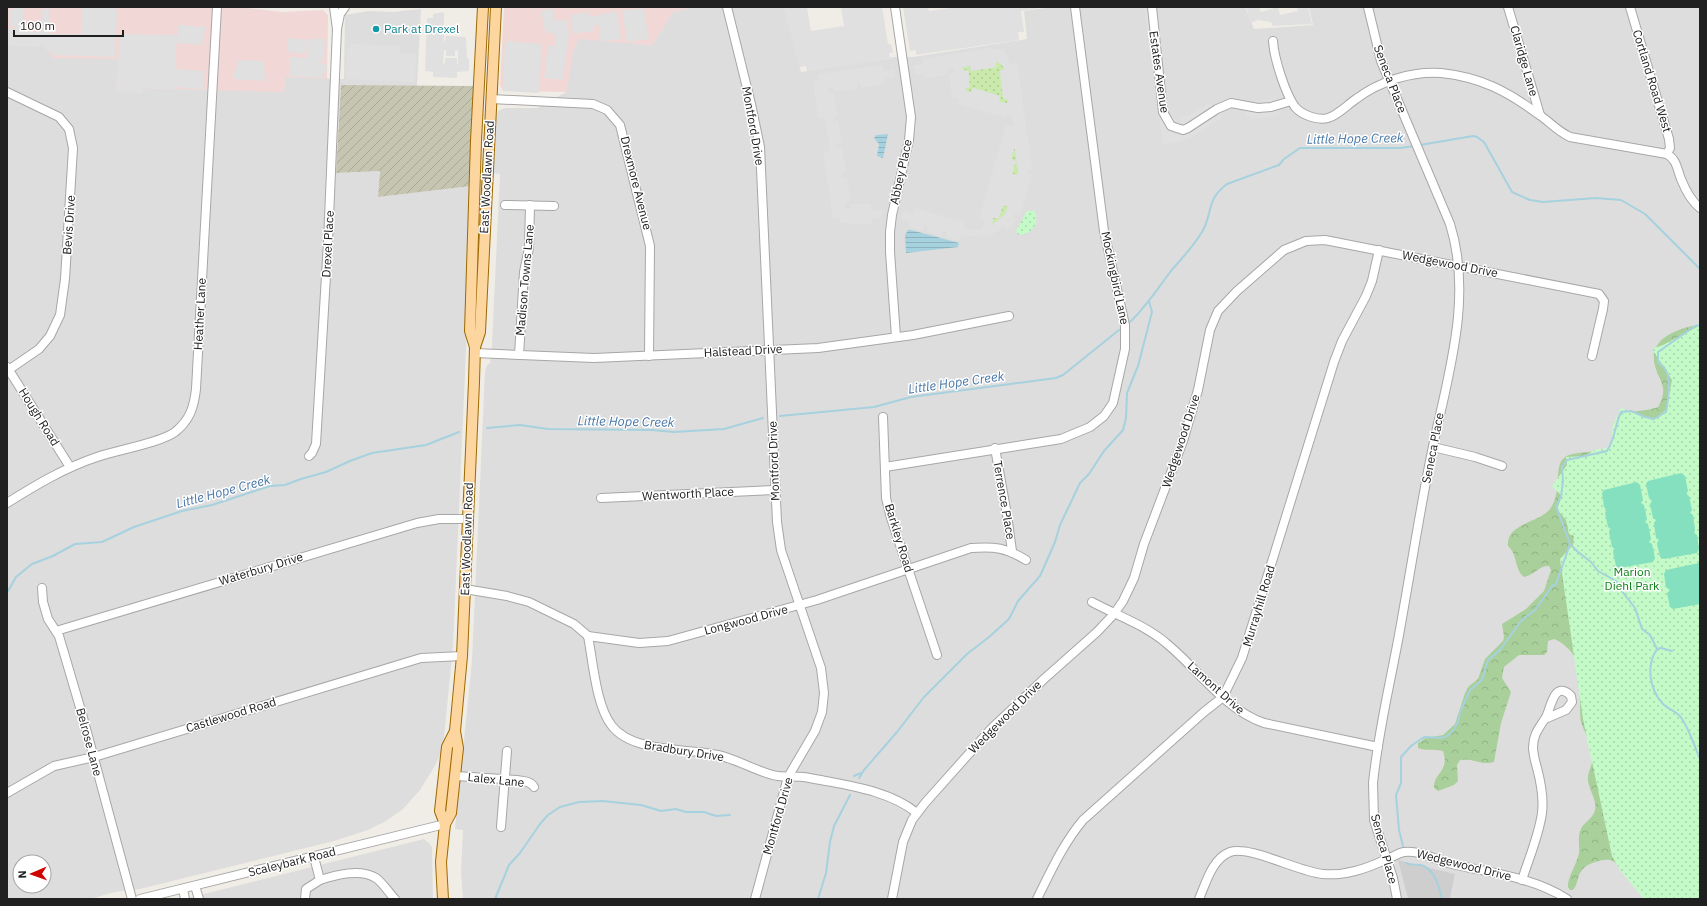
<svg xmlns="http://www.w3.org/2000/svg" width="1707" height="906" font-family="'IBM Plex Sans',sans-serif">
<defs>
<pattern id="construction-furrows" width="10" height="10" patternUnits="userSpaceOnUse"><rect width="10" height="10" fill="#c5c5b1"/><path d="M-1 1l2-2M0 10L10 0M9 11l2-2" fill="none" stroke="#a9a998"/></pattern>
<pattern id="grass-dots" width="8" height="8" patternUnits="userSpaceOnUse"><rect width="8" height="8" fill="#caeaac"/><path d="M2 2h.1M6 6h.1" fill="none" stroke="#adc894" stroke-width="1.8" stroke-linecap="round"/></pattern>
<pattern id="forest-crowns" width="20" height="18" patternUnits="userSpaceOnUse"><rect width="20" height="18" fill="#a9d09a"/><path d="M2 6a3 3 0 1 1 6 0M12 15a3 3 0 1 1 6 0" fill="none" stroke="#91b284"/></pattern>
<pattern id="park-dots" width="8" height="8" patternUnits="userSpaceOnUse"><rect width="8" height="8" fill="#c3fac8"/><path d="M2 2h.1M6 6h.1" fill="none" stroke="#a7d6ac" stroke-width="1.8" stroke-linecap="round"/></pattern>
<pattern id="water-rules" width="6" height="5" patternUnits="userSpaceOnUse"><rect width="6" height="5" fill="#a6d1de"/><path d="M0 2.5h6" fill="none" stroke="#8fb3be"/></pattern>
</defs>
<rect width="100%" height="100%" fill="#f0ede6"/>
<g fill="#dedddd" fill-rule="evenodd">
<path d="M695,7H784L801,72L894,57H913L1027,39L1024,11L1052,7H1245L1254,29L1313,25L1309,7H1700V326L1663,345L1672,380L1653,420L1621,410L1613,425L1611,446L1603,449L1594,450L1562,496L1568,609L1583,719L1612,856L1620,870L1644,899H1450L1455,874L1399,861L1408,899H463L461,873L463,830L455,829L472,661L485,372L487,365L490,363L492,345L500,174L493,173L496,118L498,111L505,108H537L566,92L573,51L579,38L652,45L673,12Z"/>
<path d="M421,9L417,86L341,85L336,173L380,171L378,197L471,186L468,304L453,646L443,748L436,764L420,790L403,809L386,821L368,830L334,841L140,889L115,892L90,899H7V43L42,44L118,59L143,92V88L284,91L285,77L344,79L345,15L369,11L392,12ZM20,862H44V886H20Z"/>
<path d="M424,839L429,843L432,847L433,899H184Z"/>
</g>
<g fill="#f1d7d5">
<path d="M7,7H239L283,12L323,10L328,15L327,79L285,77L284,92L143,88V93L116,92L118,59L53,58L42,44L7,43Z"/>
<path d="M504,7H695L673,12L652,45L579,39L573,51L567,92L503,91L500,85Z"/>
</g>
<path fill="#cecece" d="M1398,860L1455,874L1450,899H1408Z"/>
<path fill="url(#construction-furrows)" d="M341,85L474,86L471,186L378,197L380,171L336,173Z"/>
<g fill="url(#grass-dots)">
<path d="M996,62L1001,64L1005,69L1000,71L1004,99H1008L1007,103L999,102L1000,96L973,88L971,93L965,90L966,88L970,87L968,70L963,71L962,67L970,66L971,71L996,67Z"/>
<path d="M1015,148L1019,172L1017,175L1012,174L1011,158Z"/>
<path d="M1003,204L1008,206L1005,214L992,225L993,218L999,217Z"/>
</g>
<path fill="url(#forest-crowns)" d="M1692,326H1700V899H1650C1640,889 1623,864 1610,860C1604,859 1600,861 1595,862C1589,864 1585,866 1582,870C1577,876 1578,885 1573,890H1570L1568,887C1567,878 1577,864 1579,853C1580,845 1577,837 1581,829C1584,822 1593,819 1595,810C1597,799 1589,791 1588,780C1587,772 1593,765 1593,757C1592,744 1585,734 1581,722C1580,717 1580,710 1580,704C1579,691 1583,670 1576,659C1573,652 1561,641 1554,639L1548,641L1547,652L1544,655H1519L1504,667L1502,678L1511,692L1501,723L1494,762C1482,766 1471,757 1460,760L1457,765L1458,781L1454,785L1438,791L1434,788C1433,773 1450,772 1443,751C1435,749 1426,751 1418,748V743L1426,738L1443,735L1455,724L1465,693L1469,686L1478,679L1485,659L1503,641L1504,637L1502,624L1526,609L1544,591L1551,570L1549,566C1538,566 1536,574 1524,577C1514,569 1518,555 1508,546C1506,523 1539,523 1550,509C1563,492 1553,467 1564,458C1571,451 1599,452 1610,450L1626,414C1636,410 1648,411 1658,407C1669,387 1660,383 1655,366C1648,340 1673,331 1692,326Z"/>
<g fill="url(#park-dots)">
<path d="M1027,211H1034L1036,214C1038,227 1031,234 1018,235L1016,231Z"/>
<path d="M1699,326L1700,899H1644L1620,870L1612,856L1583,719L1560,559L1573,545L1574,536L1569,534L1566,520L1557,509L1562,496L1552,486L1567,465L1566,457L1585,456L1594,450L1603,449L1611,446L1613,425L1621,408L1653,420L1666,410L1672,380L1652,349L1663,345Z"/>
</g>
<g fill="#84e0be">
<path d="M1681,473L1685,476L1688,491L1686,494L1689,496L1692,510L1690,513L1693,515L1695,530L1694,533L1697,535L1699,549L1697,553L1664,559L1660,557L1657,543L1659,540L1656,538L1654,523L1656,520L1653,518L1650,504L1652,501L1649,498L1646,484L1648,481Z"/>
<path d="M1637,482L1640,485L1643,500L1641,503L1644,505L1647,519L1645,522L1648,524L1651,539L1649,542L1652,544L1655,558L1653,562L1619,568L1616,566L1613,552L1615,549L1612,547L1609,532L1611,529L1608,527L1605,513L1607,510L1604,507L1602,493L1604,490Z"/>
<path d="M1699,563L1700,604L1673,609L1670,607L1667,593L1670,590L1666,587L1664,574L1666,570Z"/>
</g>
<g fill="#e0e0e0" fill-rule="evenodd">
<path d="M16,7H23V29L25,32H41V47L8,46L7,29L16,28V26H9L10,9H16Z"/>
<path d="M89,7L113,8L117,10L115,57L53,55L42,46V9H49V34H81L82,9Z"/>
<path d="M784,7H807L811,31L844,26L841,7H882L888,44H891L893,53H889L890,59L807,71L806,66L799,67Z"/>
<path d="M903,7H928L929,11L959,7H1045L1021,11L1024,32H1018L1019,40L916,55V50L910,51Z"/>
<path d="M1144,7H1157L1164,59L1151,61Z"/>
<path d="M1246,7H1259L1261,12L1278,7L1280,15L1298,11L1297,7H1308L1312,24L1273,26L1271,22L1258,20L1251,23Z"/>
<path d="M644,8L649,39L627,42L622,11Z"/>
<path d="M553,9L555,21L567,20L569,33L563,80L544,78L548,46H555L556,35L545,31L541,10Z"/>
<path d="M617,11L621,39L600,41L599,25L594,26V31L573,34L570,15L588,12L590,17Z"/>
<path d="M444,12V42L445,41L446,36L466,37L467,57L469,59V71L457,72V78L433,77V72L425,71L427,18H433V14ZM444,50H446V56H455V51L458,50V64L457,63V58H445V63L443,64Z"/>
<path d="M178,25L206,27L201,45L177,43Z"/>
<path d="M120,34L177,35L175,71L176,69L204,71L203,89L175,87L174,89L143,88V93L116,92Z"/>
<path d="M288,38L307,40L306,54L287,52Z"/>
<path d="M308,39H325L324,58H321V64H327L326,73H323V78L290,76L289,57L307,58V63Z"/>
<path d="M505,41L542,44L539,93L503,91Z"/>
<path d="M351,44L400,46V53L416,54L415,82L346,79L347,49H350Z"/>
<path d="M989,48L1004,50L1010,64L1016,63L1018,69L1032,170H1028L1027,173L1032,175L1021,212L1019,216L1014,214L1013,216L1017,219L1007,231L1004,227L991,235L981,237L961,235L959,241L946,237L947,233L944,231L941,236L927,232L928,226H924L923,231L910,227V221L901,219L902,211L913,214L915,208L965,223L964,227L966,229L979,230L982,228L984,221L979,218L1006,125L1011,127L1013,125L1011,114L1008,113L1006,118L958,104L959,98H952L949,74L954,73V69L952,68L947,69V75L925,78L923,73L915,74L913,65H922L923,59ZM996,62L1001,64L1005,69L1000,71L1003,99H1008L1007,103L999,102L1000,96L973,88L971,93L965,90L966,88L970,87L968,70L963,71L962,67L970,66L971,71L996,67ZM1014,148L1015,149L1018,175L1012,174L1016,161L1011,159ZM1003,205L1008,207L1005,214L992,225L993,218H999Z"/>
<path d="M238,60L264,61L265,81L233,79V74L238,65Z"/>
<path d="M882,65L884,71L894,69L895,73V77L884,79L885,84L862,88L859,82L857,84V88L835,92L833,86L828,88L829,94H834L838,117L833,118V121H838L842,143L837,144V147H842L846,173H842L841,177H847L851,201L845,203V207L847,209L850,210L852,204H871V210H882L881,219L872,218L871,224L840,223V217L833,218L823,152L828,151L830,149L825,118H818L813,81L819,80L818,74Z"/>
<path d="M911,92L914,94L916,119V131L914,132Z"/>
<path d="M1276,98L1279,115L1258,118L1245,116L1247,101L1257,102Z"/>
<path d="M1210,102L1223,117L1190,138L1179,142L1163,145L1159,119L1174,117L1176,121H1181V118L1190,115Z"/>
<path d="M913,139L915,142L913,151L902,195L900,196Z"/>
<path d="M906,140L892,196L891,194L903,141Z"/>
</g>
<g fill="url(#water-rules)">
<path d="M888,134L883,158L877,156L879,144L874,138L876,135Z"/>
<path d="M908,230H911L959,243L958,247L906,253L905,235Z"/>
</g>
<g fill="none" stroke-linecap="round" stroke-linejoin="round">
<g stroke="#a6d1de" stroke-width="2">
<path d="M1420,145L1473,136L1477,137L1484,142L1512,192L1530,200L1543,202L1596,198L1621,200L1645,214L1700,269"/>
<path d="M1130,322C1146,307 1158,288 1171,271C1181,259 1192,248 1200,235C1214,216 1204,201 1227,184L1279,165L1284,159L1300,148H1400L1415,146"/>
<path d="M780,416L874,407L911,397L1056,378L1063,375L1119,330"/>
<path d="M487,428L520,425L548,429L652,430L674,432L724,429L763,418"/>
<path d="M7,593L16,577L32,564L53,556L75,544L102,542L134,527L182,511L212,505L270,486L285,485L301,479L326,472L350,461L372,453L426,445L459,432"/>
<path d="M1657,649L1650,635L1642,629L1635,608L1621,590L1616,581L1598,571L1591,562L1578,552L1570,544L1556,506L1561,497L1563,481L1562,467L1567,460L1607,451C1615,439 1615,425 1621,412L1631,411L1645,417L1654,419L1666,412C1668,401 1672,378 1665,369C1664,366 1660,364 1658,362V352L1695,326L1700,325"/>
<path d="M1657,649C1646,665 1649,689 1663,704C1669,710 1677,711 1682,719C1690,731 1694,745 1700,759"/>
<path d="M1657,649L1661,648L1672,651"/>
<path d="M854,776L861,773"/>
<path d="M859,778L864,770L897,732L924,697L967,654L989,637L1009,619L1018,601L1040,576L1055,542L1060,525L1080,483L1089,474L1104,451L1123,430L1126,418L1127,393L1138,366L1152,312L1149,301"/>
<path d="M1403,846L1399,830L1396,795L1401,783V757L1411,746L1421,739L1425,737L1441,738L1447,736L1453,731L1458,722L1460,712L1470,690L1482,680L1488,660L1500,650L1521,621L1536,609L1552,586L1556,584L1570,544"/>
<path d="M1406,863C1411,866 1416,864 1421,865C1435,869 1439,887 1442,899"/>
<path d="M495,899L509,865L520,853L540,824L548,815L560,807L579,802L603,801L641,805L661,811L676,809L686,812H704L716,816L730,815"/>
<path d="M818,899L826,873L830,842L834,826L850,795"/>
</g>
<g stroke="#a7a7a7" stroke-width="10">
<g id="minor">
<path d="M334,7L337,29L340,14L345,7"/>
<path d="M727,7L751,104L760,147L777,522L781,550L821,668L824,693L822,712L815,731L788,777L755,899"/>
<path d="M895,7L911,117L909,140L892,215L890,232V252L896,337"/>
<path d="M1152,7L1163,112L1171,126L1183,130L1188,128L1217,109L1231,103L1258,108L1271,107L1291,101"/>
<path d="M1368,7L1381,61L1450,224C1474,300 1446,381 1431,456C1419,515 1410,575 1399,635C1390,684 1378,733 1373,783L1374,820L1393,878L1397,899"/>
<path d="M1508,7L1540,115"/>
<path d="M1630,7L1669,139L1670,148L1667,154"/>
<path d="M1273,41C1274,58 1285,93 1295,107C1302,115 1318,121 1328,118C1338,115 1347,105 1356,99C1380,81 1412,71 1441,73C1480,77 1507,91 1538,114C1549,121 1557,131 1570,137L1667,154C1677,160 1677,169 1681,179C1685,189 1691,201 1700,208"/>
<path d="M7,92L59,117L69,129L73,148L65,279L60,315L50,336L39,349L7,371"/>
<path d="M491,99L593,104L607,110L620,125L650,246L649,356"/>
<path d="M505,205L554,206"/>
<path d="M475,353L594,358L818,348L913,335L1009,316"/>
<path d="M519,355L524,272L529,248L530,205"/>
<path d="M7,367L70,467"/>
<path d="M883,417L886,498L891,518L937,655"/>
<path d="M1433,447L1475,457L1502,466"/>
<path d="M995,448L1007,515L1012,551"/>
<path d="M309,456L312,453L316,444L328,242L337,29"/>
<path d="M885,467L1061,439L1090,427L1104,416L1113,403L1125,349V325L1104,231L1075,7"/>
<path d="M601,498L775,490"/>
<path d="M7,503C36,485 64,468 97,457C117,450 160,443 175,432C190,420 194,407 196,389L217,7"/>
<path d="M42,588L43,602L48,619L59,636L82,714L132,899"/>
<path d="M465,589L507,596L529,602L574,624L588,636L639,643L668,641L817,600L971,548C995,546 1006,548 1026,560"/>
<path d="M1092,602C1116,615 1145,625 1166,643C1198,669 1224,709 1264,723L1378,747"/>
<path d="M56,631L417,523L439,519H468"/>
<path d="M588,636C593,662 596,706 612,726C633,753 687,748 718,755C739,760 759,773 778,776C786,777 795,776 803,777C811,778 819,780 826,781C858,787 892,793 917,813"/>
<path d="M456,776L517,780C523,781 531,781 534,787"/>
<path d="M7,793L54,766L94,757L421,658L462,656"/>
<path d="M501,827L507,751"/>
<path d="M320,880C336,875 360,868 376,878C383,883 389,893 395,899"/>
<path d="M1522,880C1529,858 1539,835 1542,813C1544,797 1541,783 1537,768C1535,761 1533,754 1533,747C1533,734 1540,727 1546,717C1551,708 1554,679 1571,696L1572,702L1566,710L1545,719"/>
<path d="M195,886L199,899"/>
<path d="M183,889L185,899"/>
<path d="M140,899L445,824"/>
<path d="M305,899L306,889L320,880L314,857"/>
<path d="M892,899L903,842L912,820L925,803L991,729L1044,679L1097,632L1114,614L1123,601L1134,578L1144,544L1183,441L1198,390L1210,330L1218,311L1237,291L1284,250L1306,241L1325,240L1599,294L1604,301L1603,309L1592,356"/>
<path d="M1037,899C1051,871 1063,844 1083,820L1204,712L1223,697L1242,658L1334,362L1342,341L1366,296L1372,281L1379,250"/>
<path d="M1199,899C1206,883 1212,859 1230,852C1249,845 1299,872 1323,874C1345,876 1365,869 1385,860C1391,858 1398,853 1404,852C1419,850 1434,859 1448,863C1488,873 1531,876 1567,899"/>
</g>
</g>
<g stroke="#9b6a00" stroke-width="12">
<g id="major">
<path d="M475,347L480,332L496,7"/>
<path d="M445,824L440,811L447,747L455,731"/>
<path d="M443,899L441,862L445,824L451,813L458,748L455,731L462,656L474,382L475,347L470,331L476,141L483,7"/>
</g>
</g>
<use href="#minor" stroke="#fff" stroke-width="8"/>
<use href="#major" stroke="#fdd59f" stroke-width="10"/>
</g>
<circle fill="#0f9aa8" stroke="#fff" stroke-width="1.5" cx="376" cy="29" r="4"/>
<g text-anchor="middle" stroke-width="3" stroke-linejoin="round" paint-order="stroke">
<g font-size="12" fill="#0d838f" stroke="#fff" text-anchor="start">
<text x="384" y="33">Park at Drexel</text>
</g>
<g font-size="12" fill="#202020" stroke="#fff">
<text transform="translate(1524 61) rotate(74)" y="4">Claridge Lane</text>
<text transform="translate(1159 72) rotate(82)" y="4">Estates Avenue</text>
<text transform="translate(1390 79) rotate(69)" y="4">Seneca Place</text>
<text transform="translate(1652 81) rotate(73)" y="4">Cortland Road West</text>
<text transform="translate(753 126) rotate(80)" y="4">Montford Drive</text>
<text transform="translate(901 172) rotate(-78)" y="4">Abbey Place</text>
<text transform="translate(487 177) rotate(-87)" y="4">East Woodlawn Road</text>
<text transform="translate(636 183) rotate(76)" y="4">Drexmore Avenue</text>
<text transform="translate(69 225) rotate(-86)" y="4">Bevis Drive</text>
<text transform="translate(328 244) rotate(-87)" y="4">Drexel Place</text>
<text transform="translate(1450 264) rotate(11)" y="4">Wedgewood Drive</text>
<text transform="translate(1115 278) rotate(78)" y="4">Mockingbird Lane</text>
<text transform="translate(525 280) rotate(-85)" y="4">Madison Towns Lane</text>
<text transform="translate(200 314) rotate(-87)" y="4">Heather Lane</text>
<text transform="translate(743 351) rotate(-3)" y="4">Halstead Drive</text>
<text transform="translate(39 417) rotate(58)" y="4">Hough Road</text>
<text transform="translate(1181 441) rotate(-72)" y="4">Wedgewood Drive</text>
<text transform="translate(1433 448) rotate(-79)" y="4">Seneca Place</text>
<text transform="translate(774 461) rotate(-92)" y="4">Montford Drive</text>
<text transform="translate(688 494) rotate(-3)" y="4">Wentworth Place</text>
<text transform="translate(1004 500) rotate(80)" y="4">Terrence Place</text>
<text transform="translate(899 538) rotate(73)" y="4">Barkley Road</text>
<text transform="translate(467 539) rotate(-88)" y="4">East Woodlawn Road</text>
<text transform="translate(261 569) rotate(-17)" y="4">Waterbury Drive</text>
<text transform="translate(1259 606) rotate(-73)" y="4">Murrayhill Road</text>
<text transform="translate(746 620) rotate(-15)" y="4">Longwood Drive</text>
<text transform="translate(1216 688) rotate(42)" y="4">Lamont Drive</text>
<text transform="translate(231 715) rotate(-17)" y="4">Castlewood Road</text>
<text transform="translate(1005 717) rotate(-45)" y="4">Wedgewood Drive</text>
<text transform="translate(89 742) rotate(75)" y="4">Belrose Lane</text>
<text transform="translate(684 751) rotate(9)" y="4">Bradbury Drive</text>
<text transform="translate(496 780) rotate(6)" y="4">Lalex Lane</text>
<text transform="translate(778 816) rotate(-74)" y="4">Montford Drive</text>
<text transform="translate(1384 849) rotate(75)" y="4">Seneca Place</text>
<text transform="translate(292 862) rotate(-14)" y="4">Scaleybark Road</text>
<text transform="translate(1464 865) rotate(14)" y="4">Wedgewood Drive</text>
</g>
<g font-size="12" fill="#0b8016" stroke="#fff">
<text x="1632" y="576">Marion<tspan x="1632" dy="14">Diehl Park</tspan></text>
</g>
<g font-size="13" font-style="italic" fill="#4777a9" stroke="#fff">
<text transform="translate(1355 138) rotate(-1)" y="5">Little Hope Creek</text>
<text transform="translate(956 382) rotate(-8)" y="5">Little Hope Creek</text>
<text transform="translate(626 421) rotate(1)" y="5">Little Hope Creek</text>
<text transform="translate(223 491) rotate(-15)" y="5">Little Hope Creek</text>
</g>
</g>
<rect width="1707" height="906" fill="none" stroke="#202020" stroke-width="16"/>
<g transform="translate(32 874) rotate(268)"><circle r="19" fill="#ffffff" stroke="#a6a6a6"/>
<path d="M0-3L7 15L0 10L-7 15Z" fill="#cf0300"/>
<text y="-6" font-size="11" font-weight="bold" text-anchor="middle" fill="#202020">N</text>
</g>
<path d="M14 30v6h109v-6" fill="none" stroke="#202020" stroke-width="2"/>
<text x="20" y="30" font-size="12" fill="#202020" stroke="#ffffff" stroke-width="3" paint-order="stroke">100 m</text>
</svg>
